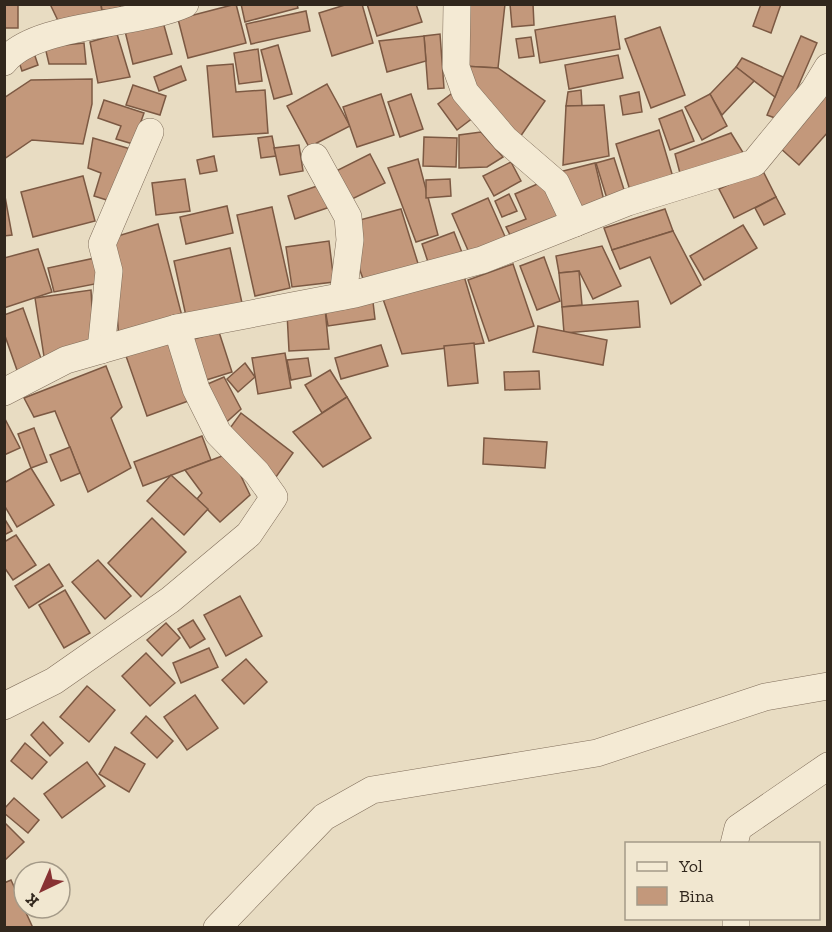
<svg xmlns="http://www.w3.org/2000/svg" width="832" height="932" font-family="'Zilla Slab',serif">
<rect width="100%" height="100%" fill="#e8dcc2"/>
<g fill="#c3987b" stroke="#7c5943" stroke-width="1.5">
<rect x="4" y="4" width="14" height="24"/>
<path d="M50,4H101L103,22L62,29Z"/>
<path d="M101,4H120L121,10H102Z"/>
<path d="M236,4L246,43L188,58L178,19Z"/>
<path d="M241,4H297L298,8L245,22Z"/>
<path d="M348,4H362L373,43L332,56L319,13Z"/>
<path d="M367,4H416L422,22L377,36Z"/>
<path d="M466,4H505L498,68L462,66Z"/>
<path d="M510,4H533L534,25L512,27Z"/>
<path d="M761,4H781L771,33L753,26Z"/>
<path d="M306,11L310,31L251,44L246,24Z"/>
<path d="M615,16L620,49L540,63L535,30Z"/>
<path d="M163,22L172,54L133,64L125,31Z"/>
<path d="M660,27L685,95L651,108L625,39Z"/>
<path d="M117,34L130,77L98,83L90,42Z"/>
<path d="M440,34L444,88L428,89L424,36Z"/>
<path d="M424,36L426,61L387,72L379,41Z"/>
<path d="M801,36L817,43L783,121L767,115Z"/>
<path d="M531,37L534,56L519,58L516,39Z"/>
<path d="M84,43L86,64H49L45,47Z"/>
<path d="M278,45L292,94L274,99L261,50Z"/>
<path d="M258,49L262,81L239,84L234,53Z"/>
<path d="M33,50L38,65L22,71L17,56Z"/>
<path d="M618,55L623,78L569,89L565,65Z"/>
<path d="M742,58L783,77L775,97L736,67Z"/>
<path d="M233,64L236,92L265,90L268,133L213,137L207,66Z"/>
<path d="M181,66L186,80L159,91L154,77Z"/>
<path d="M462,66L498,68L545,101L520,137L473,91Z"/>
<path d="M736,67L754,81L722,115L710,94Z"/>
<path d="M92,79V104L83,144L32,140L4,159V98L31,80Z"/>
<path d="M327,84L350,126L309,147L287,106Z"/>
<path d="M133,85L166,96L160,115L126,105Z"/>
<path d="M581,90L582,106H566L568,92Z"/>
<path d="M455,91L474,117L457,130L438,104Z"/>
<path d="M639,92L642,112L623,115L620,96Z"/>
<path d="M828,92V132L799,165L779,147Z"/>
<path d="M381,94L394,135L357,147L343,107Z"/>
<path d="M411,94L423,129L400,137L388,102Z"/>
<path d="M710,94L727,126L702,140L685,107Z"/>
<path d="M104,100L144,113L133,144L116,139L121,126L98,118Z"/>
<path d="M604,105L609,156L563,165L566,106Z"/>
<path d="M682,110L694,141L670,150L659,119Z"/>
<path d="M659,130L675,184L632,197L616,144Z"/>
<path d="M481,132L503,157L487,167L459,168V135Z"/>
<path d="M731,133L747,159L682,181L675,154Z"/>
<path d="M272,136L276,156L261,158L258,138Z"/>
<path d="M424,137L457,138L456,167L423,166Z"/>
<path d="M93,138L134,150L110,201L94,196L101,173L88,168Z"/>
<path d="M299,145L303,171L280,175L274,148Z"/>
<path d="M370,154L385,183L350,200L336,171Z"/>
<path d="M214,156L217,171L200,174L197,160Z"/>
<path d="M614,158L626,196L608,202L596,163Z"/>
<path d="M418,159L438,235L416,242L388,168Z"/>
<path d="M511,162L521,181L494,196L483,176Z"/>
<path d="M595,163L605,205L573,212L563,171Z"/>
<path d="M762,169L776,197L734,218L719,189Z"/>
<path d="M83,176L95,221L33,237L21,192Z"/>
<path d="M185,179L190,211L156,215L152,183Z"/>
<path d="M450,179L451,196L426,198V180Z"/>
<path d="M544,181L562,222L514,243L506,227L526,219L515,194Z"/>
<path d="M323,184L330,207L295,219L288,196Z"/>
<path d="M4,191L12,235L4,236Z"/>
<path d="M509,194L517,211L502,217L495,201Z"/>
<path d="M776,197L785,214L764,225L755,208Z"/>
<path d="M488,198L507,241L471,257L452,214Z"/>
<path d="M227,206L233,233L186,244L180,217Z"/>
<path d="M272,207L290,288L255,296L237,215Z"/>
<path d="M401,209L420,270L365,284L358,265L356,221Z"/>
<path d="M665,209L673,231L612,250L604,228Z"/>
<path d="M158,224L183,320L119,339L111,238Z"/>
<path d="M743,225L757,248L704,280L690,256Z"/>
<path d="M673,231L701,285L671,304L650,257L620,269L612,250Z"/>
<path d="M454,232L463,255L430,268L422,244Z"/>
<path d="M329,241L334,282L292,287L286,247Z"/>
<path d="M602,246L621,286L593,299L579,271L559,273L556,256Z"/>
<path d="M230,248L242,303L186,316L174,261Z"/>
<path d="M38,249L52,292L4,308V258Z"/>
<path d="M544,257L560,301L537,310L520,266Z"/>
<path d="M95,258L100,283L54,292L48,268Z"/>
<path d="M513,264L534,326L489,341L468,280Z"/>
<path d="M579,271L582,305L562,307L559,273Z"/>
<path d="M464,276L484,343L402,354L383,299Z"/>
<path d="M91,290L94,343L45,363L35,298Z"/>
<path d="M638,301L640,327L564,333L562,307Z"/>
<path d="M373,302L375,319L328,326L325,309Z"/>
<path d="M23,308L43,364L18,373L4,333V315Z"/>
<path d="M325,309L329,349L289,351L287,313Z"/>
<path d="M538,326L607,340L603,365L533,352Z"/>
<path d="M219,332L232,372L203,381L190,340Z"/>
<path d="M170,341L191,400L147,416L126,356Z"/>
<path d="M474,343L478,383L448,386L444,346Z"/>
<path d="M381,345L388,366L341,379L335,358Z"/>
<path d="M285,353L291,388L258,394L252,358Z"/>
<path d="M308,358L311,376L291,380L287,360Z"/>
<path d="M245,363L255,377L238,392L227,379Z"/>
<path d="M106,366L122,407L111,418L131,468L88,492L55,411L34,417L24,398Z"/>
<path d="M330,370L347,397L322,413L305,385Z"/>
<path d="M539,371L540,389L505,390L504,372Z"/>
<path d="M224,377L241,409L221,427L203,386Z"/>
<path d="M347,397L371,438L323,467L293,432Z"/>
<path d="M241,413L293,453L276,477L225,435Z"/>
<path d="M4,417L20,448L4,455Z"/>
<path d="M34,428L47,462L31,468L18,434Z"/>
<path d="M202,436L211,460L143,486L134,462Z"/>
<path d="M484,438L547,442L545,468L483,464Z"/>
<path d="M70,447L80,473L61,481L50,455Z"/>
<path d="M230,453L250,495L220,522L197,499L202,493L185,470Z"/>
<path d="M31,468L54,505L17,527L4,505V483Z"/>
<path d="M171,475L208,509L184,535L147,501Z"/>
<path d="M4,518L12,531L4,535Z"/>
<path d="M152,518L186,552L141,597L108,563Z"/>
<path d="M16,535L36,565L13,580L4,567V542Z"/>
<path d="M98,560L131,596L105,619L72,582Z"/>
<path d="M49,564L63,586L29,608L15,586Z"/>
<path d="M65,590L90,633L64,648L39,605Z"/>
<path d="M240,596L262,636L226,656L204,615Z"/>
<path d="M193,620L205,639L190,648L178,629Z"/>
<path d="M166,623L180,638L162,656L147,640Z"/>
<path d="M209,648L218,667L181,683L173,663Z"/>
<path d="M146,653L175,683L150,706L122,676Z"/>
<path d="M246,659L267,682L244,704L222,680Z"/>
<path d="M87,686L115,710L89,742L60,717Z"/>
<path d="M195,695L218,728L187,750L164,717Z"/>
<path d="M146,716L173,741L157,758L131,733Z"/>
<path d="M43,722L63,743L50,756L31,735Z"/>
<path d="M25,743L47,762L32,779L11,761Z"/>
<path d="M115,747L145,764L129,792L99,774Z"/>
<path d="M87,762L105,786L62,818L44,794Z"/>
<path d="M14,798L39,820L28,833L4,813V809Z"/>
<path d="M4,822L24,842L4,861Z"/>
<path d="M11,880L33,928H4V883Z"/>
</g>
<g fill="none" stroke-linecap="round" stroke-linejoin="round">
<g stroke="#806e5b" stroke-width="28">
<g id="minor">
<path d="M457,4L456,67L465,92L505,139L556,183L575,223"/>
<path d="M4,62C34,23 137,26 185,4"/>
<path d="M315,157L348,217L350,240L343,296"/>
<path d="M101,350L109,271L102,244L150,132"/>
<path d="M4,392L66,360L177,328L355,294L482,260L628,202L754,163L814,90L828,67"/>
<path d="M4,706L54,681L170,600L249,534L274,497L257,473L218,433L196,389L177,328"/>
<path d="M734,844L738,828L828,766"/>
<path d="M736,918V928"/>
<path d="M217,928L324,817L372,790L597,753L765,697L828,686"/>
</g>
</g>
<use href="#minor" stroke="#f4ead4" stroke-width="27"/>
</g>
<rect width="832" height="932" fill="none" stroke="#31271d" stroke-width="12"/>
<rect x="625" y="842" width="195" height="78" fill="#f1e7d0" stroke="#a49a88" stroke-width="1.5"/>
<rect x="637" y="862" width="30" height="9" fill="#f4ead4" stroke="#a49a88" stroke-width="1.5"/>
<text x="679" y="872" font-size="18" fill="#31271d">Yol</text>
<rect x="637" y="887" width="30" height="18" fill="#c3987b" stroke="#a49a88" stroke-width="1.5"/>
<text x="679" y="902" font-size="18" fill="#31271d">Bina</text>
<g transform="translate(42 890) rotate(224)"><circle r="28" fill="#f1e7d0" stroke="#a49a88" stroke-width="1.5"/>
<path d="M0-4.5L10 22L0 15L-10 22Z" fill="#883233"/>
<text y="-9" font-size="16" font-weight="bold" text-anchor="middle" fill="#31271d">K</text>
</g>
</svg>
